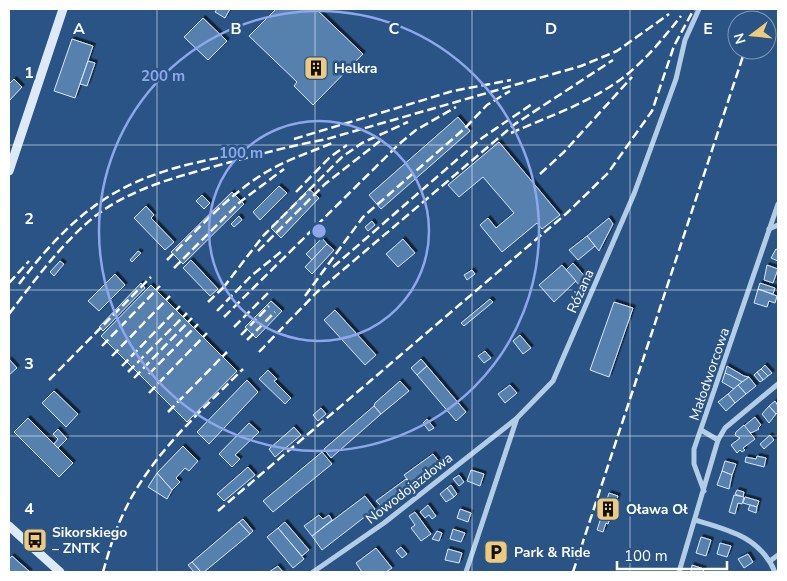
<svg xmlns="http://www.w3.org/2000/svg" width="787" height="581" font-family="'Nunito Sans',sans-serif">
<defs>
<filter id="shadow"><feDropShadow dx="2.5" dy="-2.5" stdDeviation="0" flood-color="#0009"/></filter>
</defs>
<rect width="100%" height="100%" fill="#2a5485"/>
<g fill="#5680ae" stroke="#d8e6f6" filter="url(#shadow)">
<path d="M217,9H230L225,18L215,12Z"/>
<path d="M276,9H316L363,54L313,105L294,86L297,82L249,36Z"/>
<path d="M203,18L227,41L208,60L184,37Z"/>
<path d="M72,39L93,46L75,98L54,91Z"/>
<path d="M88,61L95,63L87,86L80,84Z"/>
<path d="M14,79L22,87L9,101V84Z"/>
<path d="M458,117L470,131L381,209L369,195Z"/>
<path d="M499,142L560,215L542,229L537,223L502,252L480,225L488,218L496,228L514,213L483,177L459,197L448,185Z"/>
<path d="M279,186L287,193L260,220L253,212Z"/>
<path d="M309,189L319,198L281,238L271,228Z"/>
<path d="M232,192L244,204L183,264L171,252Z"/>
<path d="M202,195L210,203L204,209L196,201Z"/>
<path d="M146,206L154,215L151,218L174,242L165,250L134,218Z"/>
<path d="M239,216L242,220L234,227L231,224Z"/>
<path d="M609,218L613,224L599,251L587,236Z"/>
<path d="M372,221L375,225L368,231L365,227Z"/>
<path d="M587,236L595,246L578,260L569,250Z"/>
<path d="M322,238L327,244L312,260L306,254Z"/>
<path d="M403,239L415,253L398,267L386,254Z"/>
<path d="M327,244L334,250L312,274L305,267Z"/>
<path d="M776,249L778,250V261L771,258Z"/>
<path d="M138,251L141,253L132,262L130,260Z"/>
<path d="M191,260L218,289L210,296L183,268Z"/>
<path d="M60,261L64,264L54,276L50,272Z"/>
<path d="M573,263L587,279L580,286L566,270Z"/>
<path d="M562,265L576,281L554,302L539,285Z"/>
<path d="M767,265L778,269L773,283L764,280Z"/>
<path d="M472,270L475,274L467,280L464,275Z"/>
<path d="M115,274L125,285L99,311L88,301Z"/>
<path d="M141,283L145,288L103,331L99,327Z"/>
<path d="M760,283L775,288L773,294L758,289Z"/>
<path d="M151,285L237,371L187,422L101,336Z"/>
<path d="M758,289L777,296L775,303L769,301L767,307L754,303Z"/>
<path d="M490,299L493,302L464,326L461,323Z"/>
<path d="M271,301L282,311L256,338L245,327Z"/>
<path d="M614,302L633,308L609,377L590,370Z"/>
<path d="M335,310L376,355L365,365L324,320Z"/>
<path d="M520,335L531,348L523,354L513,341Z"/>
<path d="M485,351L491,358L484,363L478,356Z"/>
<path d="M9,359L17,368L9,375Z"/>
<path d="M421,359L427,366L417,375L411,368Z"/>
<path d="M765,365L772,373L768,376L761,369Z"/>
<path d="M427,366L466,412L456,421L417,375Z"/>
<path d="M727,366L744,376L749,377L742,382L725,373Z"/>
<path d="M761,369L768,376L763,380L757,372Z"/>
<path d="M268,370L277,379L274,381L291,398L285,404L259,379Z"/>
<path d="M757,372L763,380L760,382L754,375Z"/>
<path d="M725,373L730,375L742,382L734,389L722,382Z"/>
<path d="M749,377L756,386L746,394L738,385Z"/>
<path d="M247,380L258,392L209,444L197,432Z"/>
<path d="M400,381L409,391L381,414L374,406L375,403Z"/>
<path d="M510,385L517,393L505,403L498,394Z"/>
<path d="M738,385L746,394L735,403L728,394Z"/>
<path d="M54,391L78,414L66,427L42,403Z"/>
<path d="M728,394L735,403L726,411L718,402Z"/>
<path d="M775,401L778,406V412L776,414L769,406Z"/>
<path d="M374,406L381,414L331,458L324,449Z"/>
<path d="M769,406L776,414L769,423L762,414Z"/>
<path d="M321,408L326,414L318,421L313,415Z"/>
<path d="M755,417L761,425L758,428L759,429L751,433L744,426Z"/>
<path d="M28,418L73,463L59,477L14,432Z"/>
<path d="M427,419L434,428L429,431L423,423Z"/>
<path d="M249,423L259,432L235,455L240,459L232,467L219,454Z"/>
<path d="M744,425L755,439L743,448L745,450L742,452L740,450L737,453L731,445L740,438L735,435L736,432Z"/>
<path d="M294,427L301,435L275,457L269,449Z"/>
<path d="M58,429L67,439L58,448L54,444L58,439L53,434Z"/>
<path d="M770,435L774,440L764,449L760,444Z"/>
<path d="M183,446L198,461L189,471L185,468L176,478L180,482L172,490L157,473Z"/>
<path d="M322,452L332,464L273,512L263,501Z"/>
<path d="M433,454L440,463L411,484L404,475Z"/>
<path d="M757,456L766,458L764,467L745,462L746,457L756,459Z"/>
<path d="M725,461L736,464L732,475L722,471Z"/>
<path d="M248,467L255,475L224,501L217,494Z"/>
<path d="M471,470L484,474L480,486L467,481Z"/>
<path d="M722,471L732,475L729,489L717,485Z"/>
<path d="M157,473L172,490L167,499L148,487Z"/>
<path d="M459,475L464,482L459,486L453,479Z"/>
<path d="M406,479L411,484L381,506L376,501Z"/>
<path d="M451,485L457,494L454,497L447,488Z"/>
<path d="M447,488L454,497L446,502L440,494Z"/>
<path d="M737,490L744,492L743,497L735,494Z"/>
<path d="M609,493L618,496L608,524L606,523L603,532L597,530Z"/>
<path d="M734,495L744,497L742,504L738,503L735,514L729,512Z"/>
<path d="M365,496L375,509L322,550L312,536Z"/>
<path d="M745,497L759,501L757,507L743,503Z"/>
<path d="M428,505L436,516L432,519L429,515L425,518L420,512Z"/>
<path d="M750,505L757,507L756,513L748,510Z"/>
<path d="M460,509L471,513L468,522L457,518Z"/>
<path d="M415,512L431,534L421,541L411,528L415,525L409,516Z"/>
<path d="M319,515L323,519L329,515L332,520L312,536L304,526Z"/>
<path d="M243,519L253,531L250,534L239,522Z"/>
<path d="M239,522L250,534L204,572H201L192,562Z"/>
<path d="M285,522L309,550L302,556L278,528Z"/>
<path d="M278,528L304,559L293,568L267,537Z"/>
<path d="M453,529L465,533L461,542L450,539Z"/>
<path d="M437,531L442,533L439,541L432,539Z"/>
<path d="M701,537L711,540L706,556L696,553Z"/>
<path d="M720,543L731,546L727,557L717,554Z"/>
<path d="M401,547L407,554L402,558L396,551Z"/>
<path d="M376,548L392,568L386,572H362L356,563Z"/>
<path d="M448,549L462,553L459,563L445,560Z"/>
<path d="M748,554L753,562L744,568L738,559Z"/>
<path d="M12,556L30,572H9V559Z"/>
<path d="M192,562L201,572H194L188,565Z"/>
<path d="M692,565L704,569L703,572H691Z"/>
<path d="M278,566L283,572H269Z"/>
</g>
<g fill="none" stroke-linecap="round" stroke-linejoin="round">
<g stroke="#b4cde7" stroke-width="5">
<path d="M769,229L778,225"/>
<path d="M718,440L725,428L778,384"/>
<path d="M704,491L694,464V449L778,204"/>
<path d="M695,520C729,530 760,537 775,572"/>
<path d="M770,561L778,555"/>
<path d="M313,572L384,523L516,419"/>
<path d="M466,572L517,418L553,381L634,194L676,79L685,40L699,9"/>
<path d="M679,572L718,440L701,430"/>
</g>
<g stroke="#dee9f7" stroke-width="9">
<path d="M9,171L63,9"/>
<path d="M9,526L60,572"/>
</g>
<g stroke="#fff" stroke-width="2.5" stroke-dasharray="9 4" stroke-linecap="butt">
<path d="M755,20L758,9"/>
<path d="M511,133C545,118 583,105 614,84C640,67 662,40 681,16"/>
<path d="M294,139L453,91L511,80"/>
<path d="M540,174L564,152L632,77"/>
<path d="M296,192L330,157L347,145"/>
<path d="M258,251L325,184L380,141"/>
<path d="M167,260C198,229 229,194 268,171C289,159 313,151 335,142"/>
<path d="M333,267L482,138L532,104"/>
<path d="M174,268L240,202L284,169"/>
<path d="M9,283L29,261"/>
<path d="M19,284C83,200 130,173 234,155"/>
<path d="M223,288L263,236L342,157L362,143L408,122"/>
<path d="M305,296L363,217L464,129L487,105L510,91"/>
<path d="M208,302L227,284"/>
<path d="M217,311L251,276L282,251"/>
<path d="M9,314C35,280 61,244 94,217C130,189 173,178 216,166C253,156 289,146 327,139L581,66L617,51L669,14"/>
<path d="M224,317L399,144L416,130L456,107"/>
<path d="M234,327L271,290"/>
<path d="M241,335L269,306"/>
<path d="M247,340L275,312"/>
<path d="M102,346L160,286"/>
<path d="M259,352L317,292L515,124L613,60"/>
<path d="M112,356L170,296"/>
<path d="M122,366L180,306"/>
<path d="M128,372L187,313"/>
<path d="M149,374L198,324"/>
<path d="M134,378L192,318"/>
<path d="M49,380L151,277"/>
<path d="M149,393L207,333"/>
<path d="M168,412L227,352"/>
<path d="M218,511L567,213L608,173L652,111L674,46L694,9"/>
<path d="M103,572C109,551 115,530 125,510C152,454 200,412 243,369"/>
<path d="M573,572L745,50"/>
</g>
</g>
<path fill="none" stroke="#fff" stroke-width="1" stroke-opacity="0.55" d="M157,9V572M315,9V572M472,9V572M630,9V572M9,145H778M9,290H778M9,436H778"/>
<g fill="none" stroke="#8ea6ec" stroke-width="2.5">
<circle cx="319" cy="231" r="110"/>
<circle cx="319" cy="231" r="220"/>
</g>
<defs>
<g id="building-square" transform="scale(1.25)"><rect x="-9" y="-9" width="18" height="18" rx="4" fill="#eeca7c" stroke="#2a5485"/><path d="M-4-6H4V6H1V3H-1V6H-4ZM-2.5-4.3h1.7v1.8h-1.7ZM.8-4.3h1.7v1.8H.8ZM-2.5-1h1.7V.8h-1.7ZM.8-1h1.7V.8H.8Z" fill="#111"/></g>
<g id="bus-square" transform="scale(1.25)"><rect x="-9" y="-9" width="18" height="18" rx="4" fill="#eeca7c" stroke="#2a5485"/><path d="M-5-6H5V4H4V6H2V4H-2V6H-4V4H-5ZM-3.5-4V0h7V-4ZM-3.5 1.2v1.5H-2V1.2ZM2 1.2v1.5H3.5V1.2Z" fill="#111"/></g>
<g id="parking-square" transform="scale(1.25)"><rect x="-9" y="-9" width="18" height="18" rx="4" fill="#eeca7c" stroke="#2a5485"/><path d="M-3.5-5.5H1a3.5 3.5 0 0 1 0 7H-1V5.5H-3.5ZM-1-3.4V-.6H.8a1.4 1.4 0 0 0 0-2.8Z" fill="#111"/></g>
</defs>
<g fill-rule="evenodd">
<use href="#building-square" x="316" y="68"/>
<use href="#building-square" x="608" y="509"/>
<use href="#bus-square" x="35" y="540"/>
<use href="#parking-square" x="496" y="552"/>
</g>
<g text-anchor="middle" stroke-width="5" stroke-linejoin="round" paint-order="stroke">
<g font-size="14" font-weight="bold" fill="#fff" stroke="#2a5485" text-anchor="start">
<text x="334" y="73">Helkra</text>
<text x="626" y="514">Oława Oł</text>
<text x="52" y="537">Sikorskiego<tspan x="52" dy="16">– ZNTK</tspan></text>
<text x="514" y="557">Park &amp; Ride</text>
</g>
<g font-size="14" fill="#fff" stroke="#2a5485">
<text transform="translate(580 291) rotate(-66)" y="5">Różana</text>
<text transform="translate(709 374) rotate(-71)" y="5">Małodworcowa</text>
<text transform="translate(409 488) rotate(-38)" y="5">Nowodojazdowa</text>
</g>
</g>
<g font-size="16" text-anchor="middle" font-weight="bold" fill="#fff" stroke="#2a5485" stroke-width="5" stroke-linejoin="round" paint-order="stroke">
<text x="79" y="34">A</text>
<text x="236" y="34">B</text>
<text x="394" y="34">C</text>
<text x="551" y="34">D</text>
<text x="708" y="34">E</text>
<text x="29" y="78">1</text>
<text x="29" y="224">2</text>
<text x="29" y="369">3</text>
<text x="29" y="514">4</text>
</g>
<circle cx="319" cy="231" r="8" fill="#8ea6ec" stroke="#2a5485" stroke-width="2.5"/>
<g font-size="15" text-anchor="middle" font-weight="bold" fill="#8ea6ec" stroke="#2a5485" stroke-width="5" stroke-linejoin="round" paint-order="stroke">
<text x="163" y="81">200 m</text>
<text x="241" y="158">100 m</text>
</g>
<rect width="787" height="581" fill="none" stroke="#ffffff" stroke-width="20"/>
<g transform="translate(752 35) rotate(254)"><circle r="24" fill="#2a5485" stroke="#7f98b6"/>
<path d="M0-4L9 19L0 12L-9 19Z" fill="#eeca7c"/>
<text y="-8" font-size="14" font-weight="bold" text-anchor="middle" fill="#ffffff">N</text>
</g>
<path d="M617 561v8h110v-8" fill="none" stroke="#ffffff" stroke-width="2.5"/>
<text x="624" y="561" font-size="15" fill="#ffffff" stroke="#2a5485" stroke-width="4" paint-order="stroke">100 m</text>
</svg>
